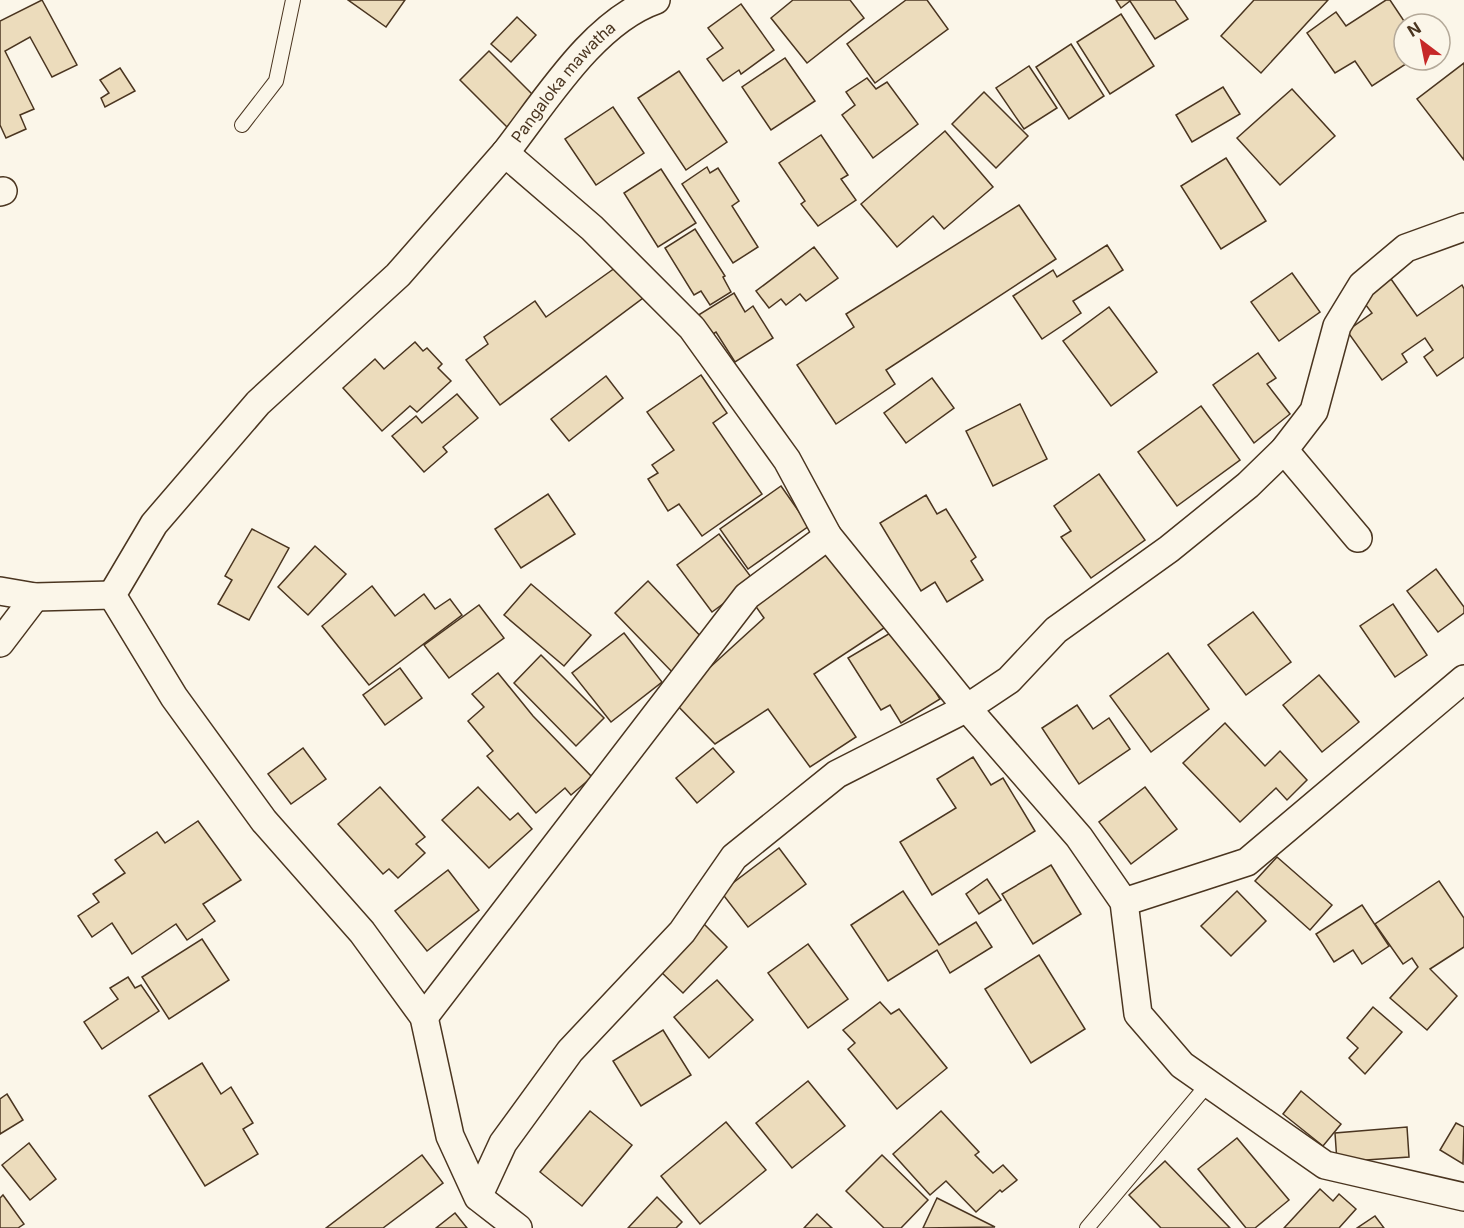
<svg xmlns="http://www.w3.org/2000/svg" width="1464" height="1228" font-family="Inter,sans-serif">
<rect width="100%" height="100%" fill="#fbf6e9"/>
<g fill="#ecdcbc" stroke="#4a3520" stroke-width="1.5">
<path d="M42,0L77,65L52,77L30,37L5,51L34,109L20,115L26,129L6,138L0,125V21Z"/>
<path d="M348,0H405L386,27Z"/>
<path d="M793,0H850L864,18L807,63L771,18Z"/>
<path d="M906,0H927L948,29L875,83L847,44Z"/>
<path d="M1116,0H1175L1188,19L1155,39L1130,1L1121,8Z"/>
<path d="M1254,0H1328L1261,73L1221,36Z"/>
<path d="M1386,0H1390L1406,24L1404,60H1412L1372,86L1355,61L1335,73L1307,33L1336,12L1346,26Z"/>
<path d="M741,4L774,50L741,74L739,70L723,81L707,59L723,48L708,28Z"/>
<path d="M1121,14L1154,66L1110,94L1077,42Z"/>
<path d="M517,17L536,35L511,62L491,44Z"/>
<path d="M1071,44L1104,96L1069,119L1036,67Z"/>
<path d="M489,51L536,98L507,127L460,80Z"/>
<path d="M785,58L815,101L771,130L742,87Z"/>
<path d="M1464,63V160L1417,99Z"/>
<path d="M1029,66L1057,108L1024,129L996,88Z"/>
<path d="M120,68L135,91L105,107L101,98L109,93L100,80Z"/>
<path d="M679,71L727,142L686,170L638,98Z"/>
<path d="M867,78L876,89L887,82L918,124L873,158L842,115L855,105L846,92Z"/>
<path d="M1223,87L1240,114L1192,142L1176,115Z"/>
<path d="M1292,89L1335,136L1280,185L1237,138Z"/>
<path d="M984,92L1028,136L996,168L952,124Z"/>
<path d="M613,107L644,153L596,185L565,139Z"/>
<path d="M945,131L993,187L944,229L933,216L897,247L861,204Z"/>
<path d="M821,135L848,175L841,179L856,200L818,226L801,204L805,201L779,163Z"/>
<path d="M1226,158L1266,221L1221,249L1181,186Z"/>
<path d="M707,167L710,173L718,168L739,201L732,206L758,247L733,263L682,184Z"/>
<path d="M661,169L696,223L658,247L624,193Z"/>
<path d="M1019,205L1056,259L886,370L895,384L836,424L797,365L854,327L846,314Z"/>
<path d="M695,229L725,276L723,277L731,292L710,305L701,291L694,295L665,248Z"/>
<path d="M1107,245L1123,270L1073,301L1081,313L1042,339L1013,296L1053,270L1057,277Z"/>
<path d="M814,247L838,278L806,301L800,294L786,305L781,299L769,308L756,291Z"/>
<path d="M622,263L647,295L500,405L466,360L488,344L484,337L535,301L546,317Z"/>
<path d="M1292,273L1320,312L1279,341L1251,302Z"/>
<path d="M1391,279L1417,316L1462,285L1464,289V357L1437,376L1424,357L1433,350L1425,338L1402,354L1407,362L1382,380L1347,331L1372,313L1362,300Z"/>
<path d="M734,293L745,312L753,306L773,338L735,362L716,332L705,339L692,319Z"/>
<path d="M1109,307L1157,372L1111,406L1063,341Z"/>
<path d="M415,342L423,351L427,348L442,364L438,368L451,381L417,412L410,406L382,431L343,388L375,359L384,369Z"/>
<path d="M1258,353L1276,378L1267,384L1290,414L1254,443L1213,385Z"/>
<path d="M701,375L727,413L713,423L762,494L702,536L679,504L668,511L648,479L658,473L652,465L674,450L647,412Z"/>
<path d="M606,376L623,398L569,441L551,419Z"/>
<path d="M932,378L954,408L906,443L884,413Z"/>
<path d="M457,394L478,418L443,447L447,452L424,472L392,436L416,416L422,423Z"/>
<path d="M1020,404L1047,459L993,486L966,431Z"/>
<path d="M1201,406L1240,460L1177,506L1138,452Z"/>
<path d="M1099,474L1145,540L1091,578L1061,537L1071,531L1054,506Z"/>
<path d="M781,486L809,526L748,569L720,529Z"/>
<path d="M548,494L575,534L521,568L495,529Z"/>
<path d="M926,495L937,514L946,509L976,557L971,561L983,580L947,602L935,582L921,591L880,523Z"/>
<path d="M252,529L289,548L249,620L218,604L232,580L225,576Z"/>
<path d="M719,534L754,581L712,612L677,565Z"/>
<path d="M829,543L890,624L814,674L856,737L810,767L768,709L715,744L673,701L764,618L752,601Z"/>
<path d="M315,546L346,574L308,615L278,587Z"/>
<path d="M1436,569L1464,607V613L1438,632L1407,591Z"/>
<path d="M648,581L707,643L675,675L615,613Z"/>
<path d="M531,584L591,635L564,666L504,615Z"/>
<path d="M372,586L395,616L424,594L435,609L450,599L462,615L369,685L322,626Z"/>
<path d="M1393,604L1427,655L1395,677L1360,626Z"/>
<path d="M479,605L504,638L449,678L424,645Z"/>
<path d="M1253,612L1291,662L1246,695L1208,645Z"/>
<path d="M897,629L940,699L901,723L890,705L881,710L848,658Z"/>
<path d="M624,633L662,682L611,722L572,673Z"/>
<path d="M1168,653L1209,709L1151,752L1110,696Z"/>
<path d="M541,655L604,718L576,746L514,683Z"/>
<path d="M400,668L422,698L385,725L363,695Z"/>
<path d="M498,673L533,716L592,777L571,795L565,788L536,813L487,756L493,751L468,721L484,707L472,694Z"/>
<path d="M1319,675L1359,722L1322,752L1283,705Z"/>
<path d="M1077,705L1093,729L1109,718L1130,749L1079,784L1042,728Z"/>
<path d="M1225,723L1265,766L1280,751L1307,780L1287,800L1276,788L1240,822L1183,763Z"/>
<path d="M303,748L326,779L291,804L268,774Z"/>
<path d="M713,748L734,772L697,803L676,778Z"/>
<path d="M973,757L991,785L1003,778L1035,831L932,895L900,842L956,808L937,779Z"/>
<path d="M380,787L425,837L416,844L425,853L398,878L389,869L383,874L338,824Z"/>
<path d="M478,787L510,820L518,813L532,829L489,868L442,820Z"/>
<path d="M1145,787L1177,829L1131,864L1099,822Z"/>
<path d="M198,821L241,880L203,904L215,921L187,940L176,924L132,954L112,923L92,937L78,916L99,902L93,894L125,873L115,860L157,832L165,843Z"/>
<path d="M779,848L806,884L748,927L721,892Z"/>
<path d="M1277,857L1332,905L1310,930L1255,881Z"/>
<path d="M1051,865L1081,914L1033,944L1002,894Z"/>
<path d="M448,870L479,910L427,951L395,911Z"/>
<path d="M987,879L1001,900L979,914L966,894Z"/>
<path d="M1439,881L1464,918V947L1430,969L1457,996L1427,1030L1390,998L1418,967L1412,958L1403,964L1375,924Z"/>
<path d="M903,891L939,945L976,922L992,947L950,973L937,950L888,981L851,925Z"/>
<path d="M1237,891L1266,921L1231,956L1201,926Z"/>
<path d="M1362,905L1389,946L1362,964L1353,950L1334,962L1316,934Z"/>
<path d="M704,924L727,947L683,993L659,970Z"/>
<path d="M202,939L229,980L169,1019L142,977Z"/>
<path d="M808,944L848,999L808,1028L768,973Z"/>
<path d="M1039,955L1085,1029L1031,1063L985,989Z"/>
<path d="M128,977L135,988L141,985L159,1011L102,1049L84,1022L118,999L110,988Z"/>
<path d="M717,980L753,1020L709,1058L674,1017Z"/>
<path d="M880,1002L891,1014L899,1009L947,1068L897,1109L848,1049L855,1043L843,1030Z"/>
<path d="M1373,1007L1402,1032L1365,1074L1349,1058L1358,1048L1347,1038Z"/>
<path d="M663,1030L691,1075L641,1106L613,1061Z"/>
<path d="M202,1063L221,1094L231,1087L253,1123L243,1129L258,1154L205,1186L149,1096Z"/>
<path d="M808,1081L845,1126L792,1168L756,1123Z"/>
<path d="M1301,1091L1341,1124L1323,1146L1283,1114Z"/>
<path d="M7,1094L23,1120L0,1134V1099Z"/>
<path d="M590,1111L632,1145L582,1206L540,1172Z"/>
<path d="M941,1111L979,1152L975,1155L993,1173L1003,1165L1017,1180L1002,1192L1000,1190L976,1212L946,1181L930,1195L893,1154Z"/>
<path d="M726,1122L766,1170L700,1224L661,1176Z"/>
<path d="M1456,1123L1464,1127L1463,1164L1440,1150Z"/>
<path d="M1407,1127L1409,1157L1337,1162L1335,1133Z"/>
<path d="M1237,1138L1289,1200L1255,1228H1246L1198,1169Z"/>
<path d="M29,1143L56,1179L30,1200L2,1165Z"/>
<path d="M422,1155L443,1183L383,1228H326Z"/>
<path d="M882,1155L928,1200L901,1228H884L846,1191Z"/>
<path d="M1165,1161L1230,1228H1161L1129,1195Z"/>
<path d="M1320,1189L1333,1201L1339,1194L1356,1209L1339,1228H1284Z"/>
<path d="M3,1195L24,1224L18,1228H0V1198Z"/>
<path d="M657,1197L682,1222L676,1228H628Z"/>
<path d="M937,1198L995,1227L923,1228Z"/>
<path d="M455,1213L467,1228H436Z"/>
<path d="M817,1214L832,1228H804Z"/>
<path d="M1375,1216L1384,1228H1357Z"/>
</g>
<g fill="none" stroke-linecap="round" stroke-linejoin="round">
<g stroke="#4a3520" stroke-width="16">
<g id="service">
<path d="M242,125L276,81L293,0"/>
<path d="M1087,1228L1208,1084"/>
</g>
</g>
<g stroke="#4a3520" stroke-width="30">
<g id="minor">
<path id="s1" d="M505,153C545,102 593,22 656,0"/>
<path d="M0,192L3,191"/>
<path d="M1464,227L1406,248L1362,285L1337,326L1314,411L1284,450L1248,485L1169,549L1056,630L1009,680L967,708L1079,837L1124,902L1138,1014L1182,1065L1325,1165L1464,1197"/>
<path d="M1284,450L1358,538"/>
<path d="M0,591L35,597L112,595"/>
<path d="M0,643L35,597"/>
<path d="M1124,902L1247,862L1464,679"/>
<path d="M424,1017L747,596L828,536"/>
<path d="M478,1197L503,1143L570,1051L682,932L734,857L837,774L967,708L828,536L787,460L692,328L592,228L505,153L398,275L258,403L154,524L112,595L174,697L264,821L362,932L424,1017L450,1136L478,1197L518,1228"/>
</g>
</g>
<use href="#service" stroke="#fbf6e9" stroke-width="14"/>
<use href="#minor" stroke="#fbf6e9" stroke-width="27"/>
</g>
<g text-anchor="middle" stroke-width="4.5" stroke-linejoin="round" paint-order="stroke">
<g font-size="16" fill="#4a3520" stroke="#fbf6e9">
<text dy="6" stroke="none"><textPath href="#s1" startOffset="92">Pangaloka mawatha</textPath></text>
</g>
</g>
<g transform="translate(1422 42) rotate(328)"><circle r="28" fill="#fbf6e9" stroke="#b4a999" stroke-width="1.5"/>
<path d="M0-4.5L10 22L0 15L-10 22Z" fill="#c62828"/>
<text y="-9" font-size="16" font-weight="bold" text-anchor="middle" fill="#4a3520">N</text>
</g>
</svg>
